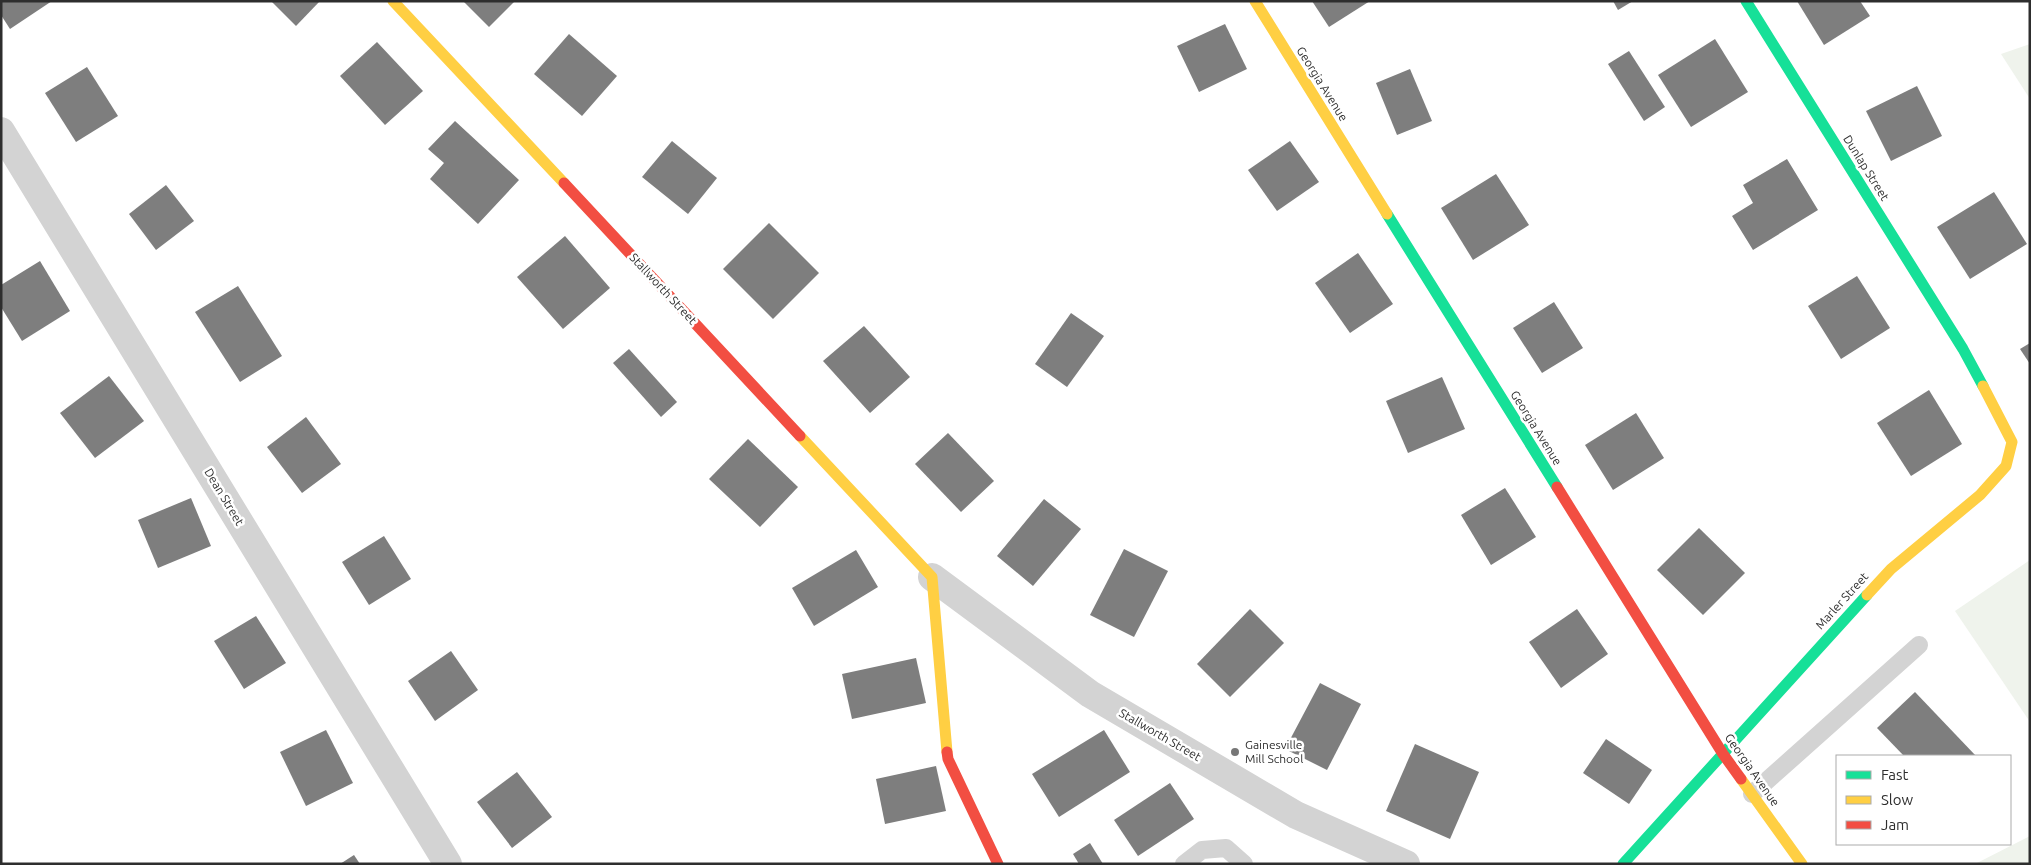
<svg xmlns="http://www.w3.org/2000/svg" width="2031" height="865" font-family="Ubuntu,sans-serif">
<rect width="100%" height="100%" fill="#fff"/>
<g fill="#eff3ec">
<path d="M2030,44V99L2001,54Z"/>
<path d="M2030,560V722L1955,611Z"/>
<path d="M2030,836V864H1975Z"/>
</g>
<g fill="#7e7e7e">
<path d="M1,1H52L10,29L1,15Z"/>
<path d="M271,1H320L296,26Z"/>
<path d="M463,1H515L489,27Z"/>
<path d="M1312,1H1370L1329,27Z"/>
<path d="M1613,1H1633L1618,10Z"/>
<path d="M1797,1H1860L1870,16L1824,45Z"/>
<path d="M1225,24L1247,69L1199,92L1177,46Z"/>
<path d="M569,34L617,76L582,116L534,74Z"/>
<path d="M1715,39L1748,92L1691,127L1658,75Z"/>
<path d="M377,42L423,91L385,125L340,76Z"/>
<path d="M1629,51L1665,107L1644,121L1608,64Z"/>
<path d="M87,67L118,116L76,142L45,93Z"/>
<path d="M1410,69L1432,121L1397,135L1376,83Z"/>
<path d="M1917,86L1942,136L1891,161L1866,111Z"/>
<path d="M455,121L519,180L478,224L430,179L444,163L428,149Z"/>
<path d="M672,141L717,178L688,214L642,177Z"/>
<path d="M1290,141L1319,182L1277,211L1248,170Z"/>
<path d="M1787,159L1818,210L1753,250L1732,216L1753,203L1743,185Z"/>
<path d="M1496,174L1529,225L1473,260L1441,208Z"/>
<path d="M166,185L194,221L156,250L129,214Z"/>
<path d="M1994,192L2027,244L1970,279L1937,227Z"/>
<path d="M769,223L819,273L773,319L723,269Z"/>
<path d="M565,236L610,288L563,329L517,277Z"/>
<path d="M1358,253L1393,304L1350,333L1315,283Z"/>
<path d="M40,261L70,311L22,341L1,307V285Z"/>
<path d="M1857,276L1890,328L1841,359L1808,306Z"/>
<path d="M238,286L282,356L240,382L195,312Z"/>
<path d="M1554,302L1583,348L1542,373L1513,328Z"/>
<path d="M1071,313L1104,336L1067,387L1035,364Z"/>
<path d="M864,326L910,377L870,413L823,361Z"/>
<path d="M2030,343V364L2020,349Z"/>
<path d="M629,349L677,402L661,417L613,363Z"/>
<path d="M109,376L144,421L95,458L60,413Z"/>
<path d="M1442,377L1465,429L1408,453L1386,401Z"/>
<path d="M1929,390L1962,444L1911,476L1877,423Z"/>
<path d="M1636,413L1664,458L1613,490L1585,445Z"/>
<path d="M306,417L341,464L302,493L267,447Z"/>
<path d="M948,433L994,481L961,512L915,464Z"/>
<path d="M748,439L798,487L760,527L709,479Z"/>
<path d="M1505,488L1536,537L1491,565L1461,515Z"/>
<path d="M191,498L211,546L158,568L138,520Z"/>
<path d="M1044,499L1081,529L1033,586L997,556Z"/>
<path d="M1699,528L1745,573L1703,615L1657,570Z"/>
<path d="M384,536L411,579L369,605L342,562Z"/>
<path d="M1124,549L1168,571L1134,637L1090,615Z"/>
<path d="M856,550L878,587L814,626L792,588Z"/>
<path d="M1250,609L1284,643L1230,697L1197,664Z"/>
<path d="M1577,609L1608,654L1561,688L1529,642Z"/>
<path d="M256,616L286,663L244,689L214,641Z"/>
<path d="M451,651L478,690L435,721L408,681Z"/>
<path d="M916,658L926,703L852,719L842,674Z"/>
<path d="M1320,683L1361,704L1327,770L1285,749Z"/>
<path d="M1915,692L1976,756H1904L1877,728Z"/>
<path d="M326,730L353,783L306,806L280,752Z"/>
<path d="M1104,730L1130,772L1059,817L1032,774Z"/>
<path d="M1606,739L1652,770L1629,804L1583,773Z"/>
<path d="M1415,744L1479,772L1450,839L1386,811Z"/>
<path d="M936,766L946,811L885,824L876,779Z"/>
<path d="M517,772L552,817L512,848L477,802Z"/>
<path d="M1170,783L1194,819L1138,856L1114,820Z"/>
<path d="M1090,843L1103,864H1079L1073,854Z"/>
<path d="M354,855L360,864H340Z"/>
</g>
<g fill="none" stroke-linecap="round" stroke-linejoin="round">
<g stroke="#d3d3d3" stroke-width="18">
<path d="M1752,794L1919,645"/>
<path d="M1184,864L1202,850L1226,848L1244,864"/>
</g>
<g stroke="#d3d3d3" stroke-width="28">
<path d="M1,131L448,864"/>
<path d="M932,577L1090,694L1296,815L1406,864"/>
</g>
<g stroke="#16e098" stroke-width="11">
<path d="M1746,1L1963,349L1983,386"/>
<path d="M1387,214L1557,487"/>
<path d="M1623,864L1867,595"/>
</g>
<g stroke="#ffcf43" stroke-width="11">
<path d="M393,1L564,183"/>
<path d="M1255,1L1387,214"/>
<path d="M800,436L932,577L947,752"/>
<path d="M1867,595L1891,569L1980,495L2006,466L2012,442L1983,386"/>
<path d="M1741,779L1802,864"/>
</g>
<g stroke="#f24e42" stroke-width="11">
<path d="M564,183L800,436"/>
<path d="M1557,487L1723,754L1741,779"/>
<path d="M947,752L948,759L998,864"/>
</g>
</g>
<circle fill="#777" stroke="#fff" stroke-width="2" cx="1235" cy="752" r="5"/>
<g text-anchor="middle" stroke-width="5" stroke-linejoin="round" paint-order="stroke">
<g font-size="12" fill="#2e2e2e" stroke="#fff">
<text transform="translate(1322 84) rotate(58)" y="4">Georgia Avenue</text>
<text transform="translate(1866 168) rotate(58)" y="4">Dunlap Street</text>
<text transform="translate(663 289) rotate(47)" y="4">Stallworth Street</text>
<text transform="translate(1536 428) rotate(58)" y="4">Georgia Avenue</text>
<text transform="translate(224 497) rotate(59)" y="4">Dean Street</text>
<text transform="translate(1842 601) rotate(-48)" y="4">Marler Street</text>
<text transform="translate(1160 735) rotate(30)" y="4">Stallworth Street</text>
<text transform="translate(1752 770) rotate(55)" y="4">Georgia Avenue</text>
</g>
<g font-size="12" fill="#2e2e2e" stroke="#fff" text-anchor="start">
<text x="1245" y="749">Gainesville<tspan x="1245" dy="14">Mill School</tspan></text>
</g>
</g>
<rect width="2031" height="865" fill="none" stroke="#2e2e2e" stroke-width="5"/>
<rect x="1836" y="755" width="175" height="90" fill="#ffffff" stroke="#ababab"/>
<rect x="1846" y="771" width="25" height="8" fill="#16e098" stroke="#ababab"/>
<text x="1881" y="780" font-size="15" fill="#2e2e2e">Fast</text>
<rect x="1846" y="796" width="25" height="8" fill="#ffcf43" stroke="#ababab"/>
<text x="1881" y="805" font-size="15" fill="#2e2e2e">Slow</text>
<rect x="1846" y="821" width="25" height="8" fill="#f24e42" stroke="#ababab"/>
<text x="1881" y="830" font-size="15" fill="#2e2e2e">Jam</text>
</svg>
